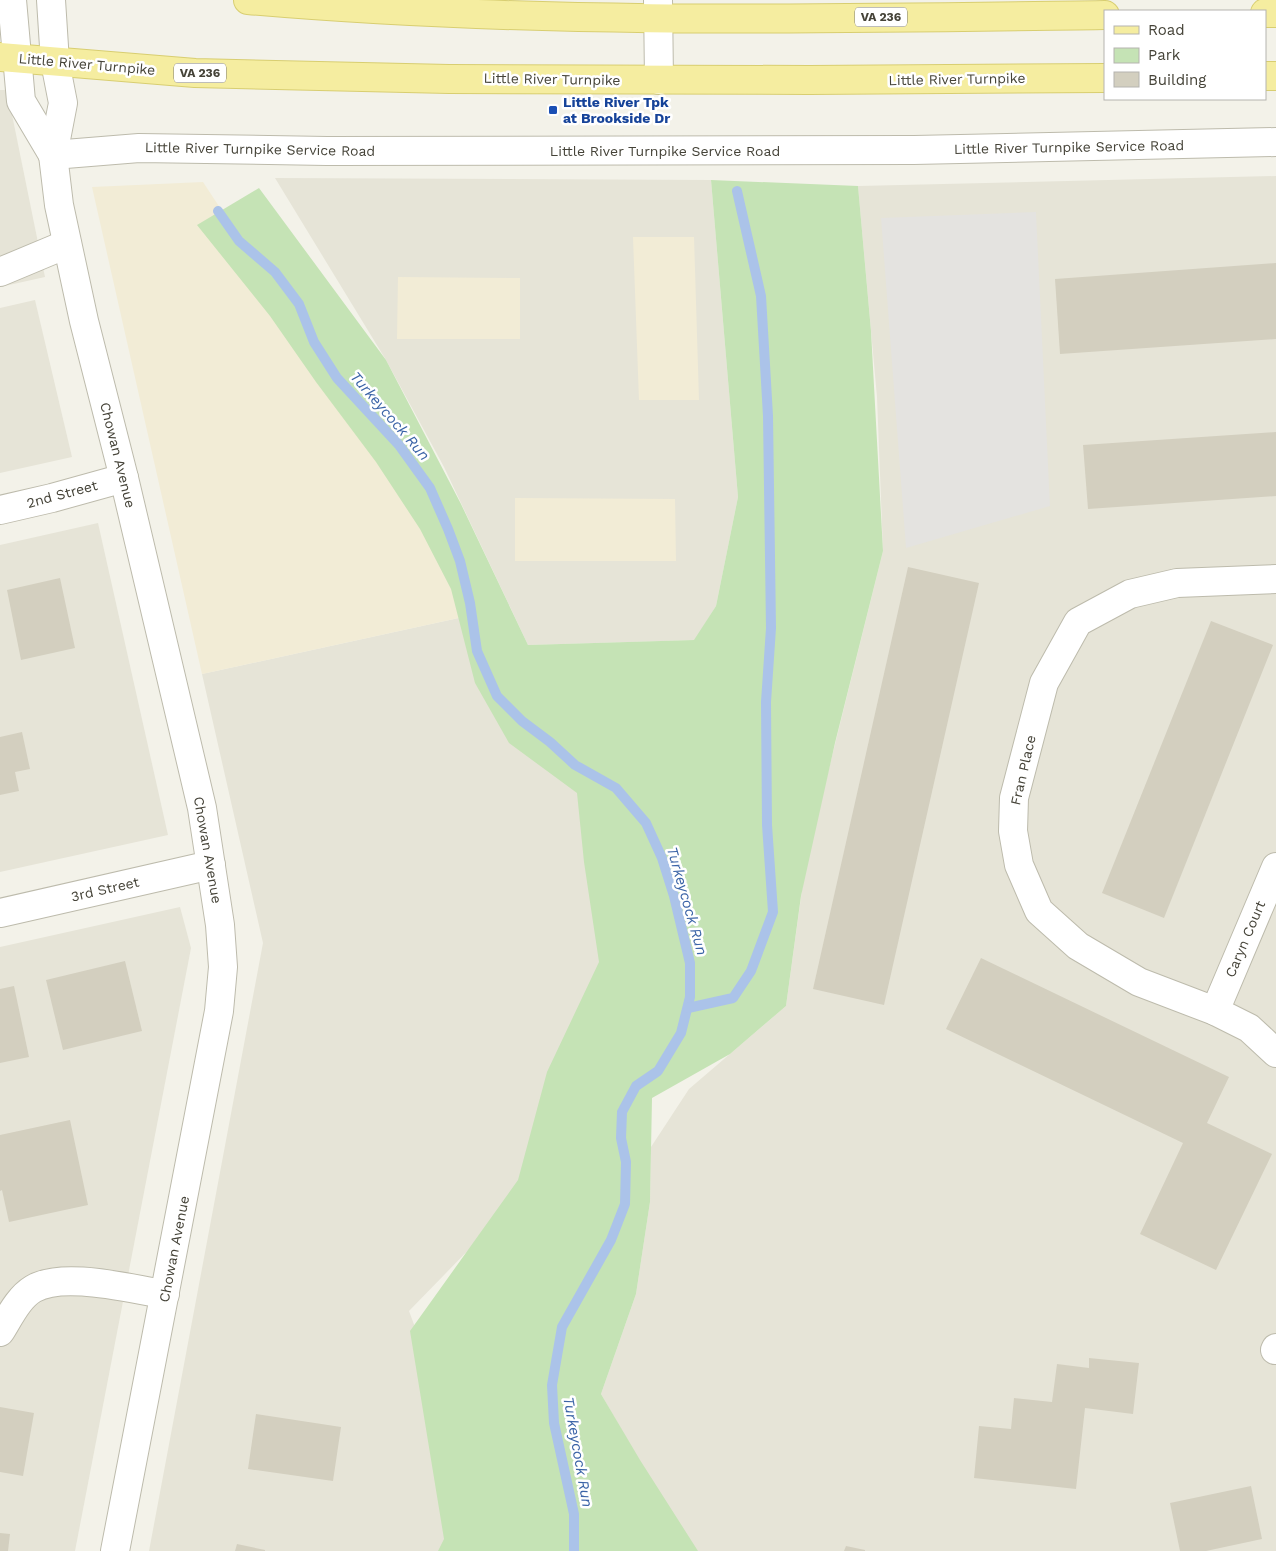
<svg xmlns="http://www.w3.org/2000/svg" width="1276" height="1551" font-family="'Work Sans',sans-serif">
<rect width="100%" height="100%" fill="#f3f2e9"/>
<g fill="#e6e4d7">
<path d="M0,90H7L45,277L0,287Z"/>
<path d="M1276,176V1551H561L639,1460L601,1394L636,1294L650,1202L651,1147L689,1089L786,1006L806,861L883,551L877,397L858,186Z"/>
<path d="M275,178L711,180L738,497L716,606L695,640L528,645L444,467L386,360Z"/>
<path d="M35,300L72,457L0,473V308Z"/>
<path d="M98,523L168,835L0,872V545Z"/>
<path d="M486,612L677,946L553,1163L409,1311L498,1551H149L263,943L202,674Z"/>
<path d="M180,907L191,948L75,1551H0V947Z"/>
</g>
<g fill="#f2ecd6">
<path d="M203,182L486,612L202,674L92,187Z"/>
<path d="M633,237H694L699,400H639Z"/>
<path d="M398,277L520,278V339H397Z"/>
<path d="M515,498L675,499L676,561H515Z"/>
</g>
<path fill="#c5e3b5" d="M711,180L858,186L871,331L883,551L835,743L801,896L786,1006L730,1054L652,1098L650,1202L636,1294L601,1394L640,1460L698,1551H438L444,1539L410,1331L518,1180L547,1072L599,962L584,862L577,793L509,743L475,683L451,589L420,529L376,462L316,382L270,316L197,225L259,188L386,360L461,504L528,645L694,640L716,606L738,497Z"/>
<path fill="#e4e3e0" d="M1036,212L1050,506L906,548L881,218Z"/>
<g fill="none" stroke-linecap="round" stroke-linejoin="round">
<g stroke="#abc3e9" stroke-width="10">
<path d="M218,211L239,241L275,272L299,304L314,342L337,378L399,445L430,488L448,529L460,561L470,603L477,651L497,696L522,721L550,742L575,765L616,788L646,823L662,858L674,896L690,963V997L681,1033L658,1071L636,1086L622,1112L621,1138L626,1162L625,1204L611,1240L562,1327L552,1385L554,1423L574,1514V1551"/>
<path d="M688,1008L733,998L751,971L773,912L767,825L766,702L771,628L768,416L761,296L737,191"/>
</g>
</g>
<g fill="#d3cfbf">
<path d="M1276,263V339L1060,354L1055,279Z"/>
<path d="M1276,432V496L1088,509L1083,445Z"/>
<path d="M908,567L979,583L884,1005L813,989Z"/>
<path d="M60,578L75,648L21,660L7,590Z"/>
<path d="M1211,621L1273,645L1164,918L1102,893Z"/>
<path d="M22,732L30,769L15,772L19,791L0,795V737Z"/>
<path d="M981,958L1229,1077L1207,1123L1272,1154L1216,1270L1140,1234L1183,1143L946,1029Z"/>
<path d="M125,961L142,1031L63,1050L46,980Z"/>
<path d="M14,986L29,1057L0,1063V989Z"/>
<path d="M70,1120L88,1205L9,1222L2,1190L0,1191V1135Z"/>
<path d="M1089,1358L1139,1363L1133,1414L1085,1408L1076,1489L974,1478L979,1426L1011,1429L1014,1398L1052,1402L1057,1364L1089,1368Z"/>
<path d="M0,1407L34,1413L23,1476L0,1472Z"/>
<path d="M256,1414L341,1427L333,1481L248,1469Z"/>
<path d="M1251,1486L1262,1539L1206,1551H1180L1170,1503Z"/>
<path d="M0,1533L10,1534L8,1551H0Z"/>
<path d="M237,1544L265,1550V1551H235Z"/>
<path d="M846,1546L865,1550V1551H844Z"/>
</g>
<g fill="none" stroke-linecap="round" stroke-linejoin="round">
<g stroke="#bdbbac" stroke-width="30">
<g id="minor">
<path d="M12,0L21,101L53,155"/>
<path d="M51,0L55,62L63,103L53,155L59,205L84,321L124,478L202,808L220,925L223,967L219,1011L115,1551"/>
<path d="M658,0L659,80"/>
<path d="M53,155L139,148L327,151L914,150L1276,142"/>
<path d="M0,272L67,244"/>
<path d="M0,510L52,498L124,478"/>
<path d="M1276,579L1177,583L1130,594L1078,622L1044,683L1014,798L1013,831L1019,865L1039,911L1078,946L1139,982L1215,1011L1249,1028L1276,1053"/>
<path d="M0,913L211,865"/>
<path d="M1215,1011L1276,867"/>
<path d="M0,1332C9,1318 18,1298 33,1289C63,1271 130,1289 165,1294"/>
<path d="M1275,1350L1276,1348"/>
</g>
</g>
<g stroke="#d8ce71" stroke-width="30">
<g id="major">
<path d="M248,0C533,25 819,19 1105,15"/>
<path d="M1265,13H1276"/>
<path d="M0,57L195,73L449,79L809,80L1105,78"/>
<path d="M1265,76H1276"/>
</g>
</g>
<use href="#minor" stroke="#fff" stroke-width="28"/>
<use href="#major" stroke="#f5eda0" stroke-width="28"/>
</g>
<rect fill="#1a4fb4" stroke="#fff" stroke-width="2" x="548" y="105" width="10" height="10" rx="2.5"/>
<g text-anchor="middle" stroke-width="5" stroke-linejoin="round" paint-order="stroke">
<g fill="#fff" stroke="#7d7b74" stroke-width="1">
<rect x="855" y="7.5" width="52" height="19" rx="4"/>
<rect x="174" y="63.5" width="52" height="19" rx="4"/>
</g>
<g font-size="12" font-weight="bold" fill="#454338">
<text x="881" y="21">VA 236</text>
<text x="200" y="77">VA 236</text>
</g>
<g font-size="14" fill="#454338" stroke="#fff">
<text transform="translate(87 64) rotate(5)" y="5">Little River Turnpike</text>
<text transform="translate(552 79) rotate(1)" y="5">Little River Turnpike</text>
<text transform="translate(957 79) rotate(-1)" y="5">Little River Turnpike</text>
<text transform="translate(1069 147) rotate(-1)" y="5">Little River Turnpike Service Road</text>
<text transform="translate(260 149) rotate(1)" y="5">Little River Turnpike Service Road</text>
<text x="665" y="156">Little River Turnpike Service Road</text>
<text transform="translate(118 455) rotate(76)" y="5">Chowan Avenue</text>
<text transform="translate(62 494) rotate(-15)" y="5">2nd Street</text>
<text transform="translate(1023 770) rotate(-77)" y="5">Fran Place</text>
<text transform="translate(208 850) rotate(80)" y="5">Chowan Avenue</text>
<text transform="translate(105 889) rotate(-13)" y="5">3rd Street</text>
<text transform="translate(1245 939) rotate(-67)" y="5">Caryn Court</text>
<text transform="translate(174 1249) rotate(-79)" y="5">Chowan Avenue</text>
</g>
<g font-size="14" font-weight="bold" fill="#164399" stroke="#fff" text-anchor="start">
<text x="563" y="107">Little River Tpk<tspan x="563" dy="16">at Brookside Dr</tspan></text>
</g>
<g font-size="15" font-style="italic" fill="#3b64a7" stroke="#fff">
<text transform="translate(390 416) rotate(49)" y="5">Turkeycock Run</text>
<text transform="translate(687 901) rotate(74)" y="5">Turkeycock Run</text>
<text transform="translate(578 1452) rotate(80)" y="5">Turkeycock Run</text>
</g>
</g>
<rect x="1104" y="10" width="162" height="90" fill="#ffffff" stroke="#b5b4af"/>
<rect x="1114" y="26" width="25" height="8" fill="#f5eda0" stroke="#b5b4af"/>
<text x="1148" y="35" font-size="15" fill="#454338">Road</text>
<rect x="1114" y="48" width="25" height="15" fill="#c5e3b5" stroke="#b5b4af"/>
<text x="1148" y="60" font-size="15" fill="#454338">Park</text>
<rect x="1114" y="72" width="25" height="15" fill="#d3cfbf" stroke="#b5b4af"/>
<text x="1148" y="85" font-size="15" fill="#454338">Building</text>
</svg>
